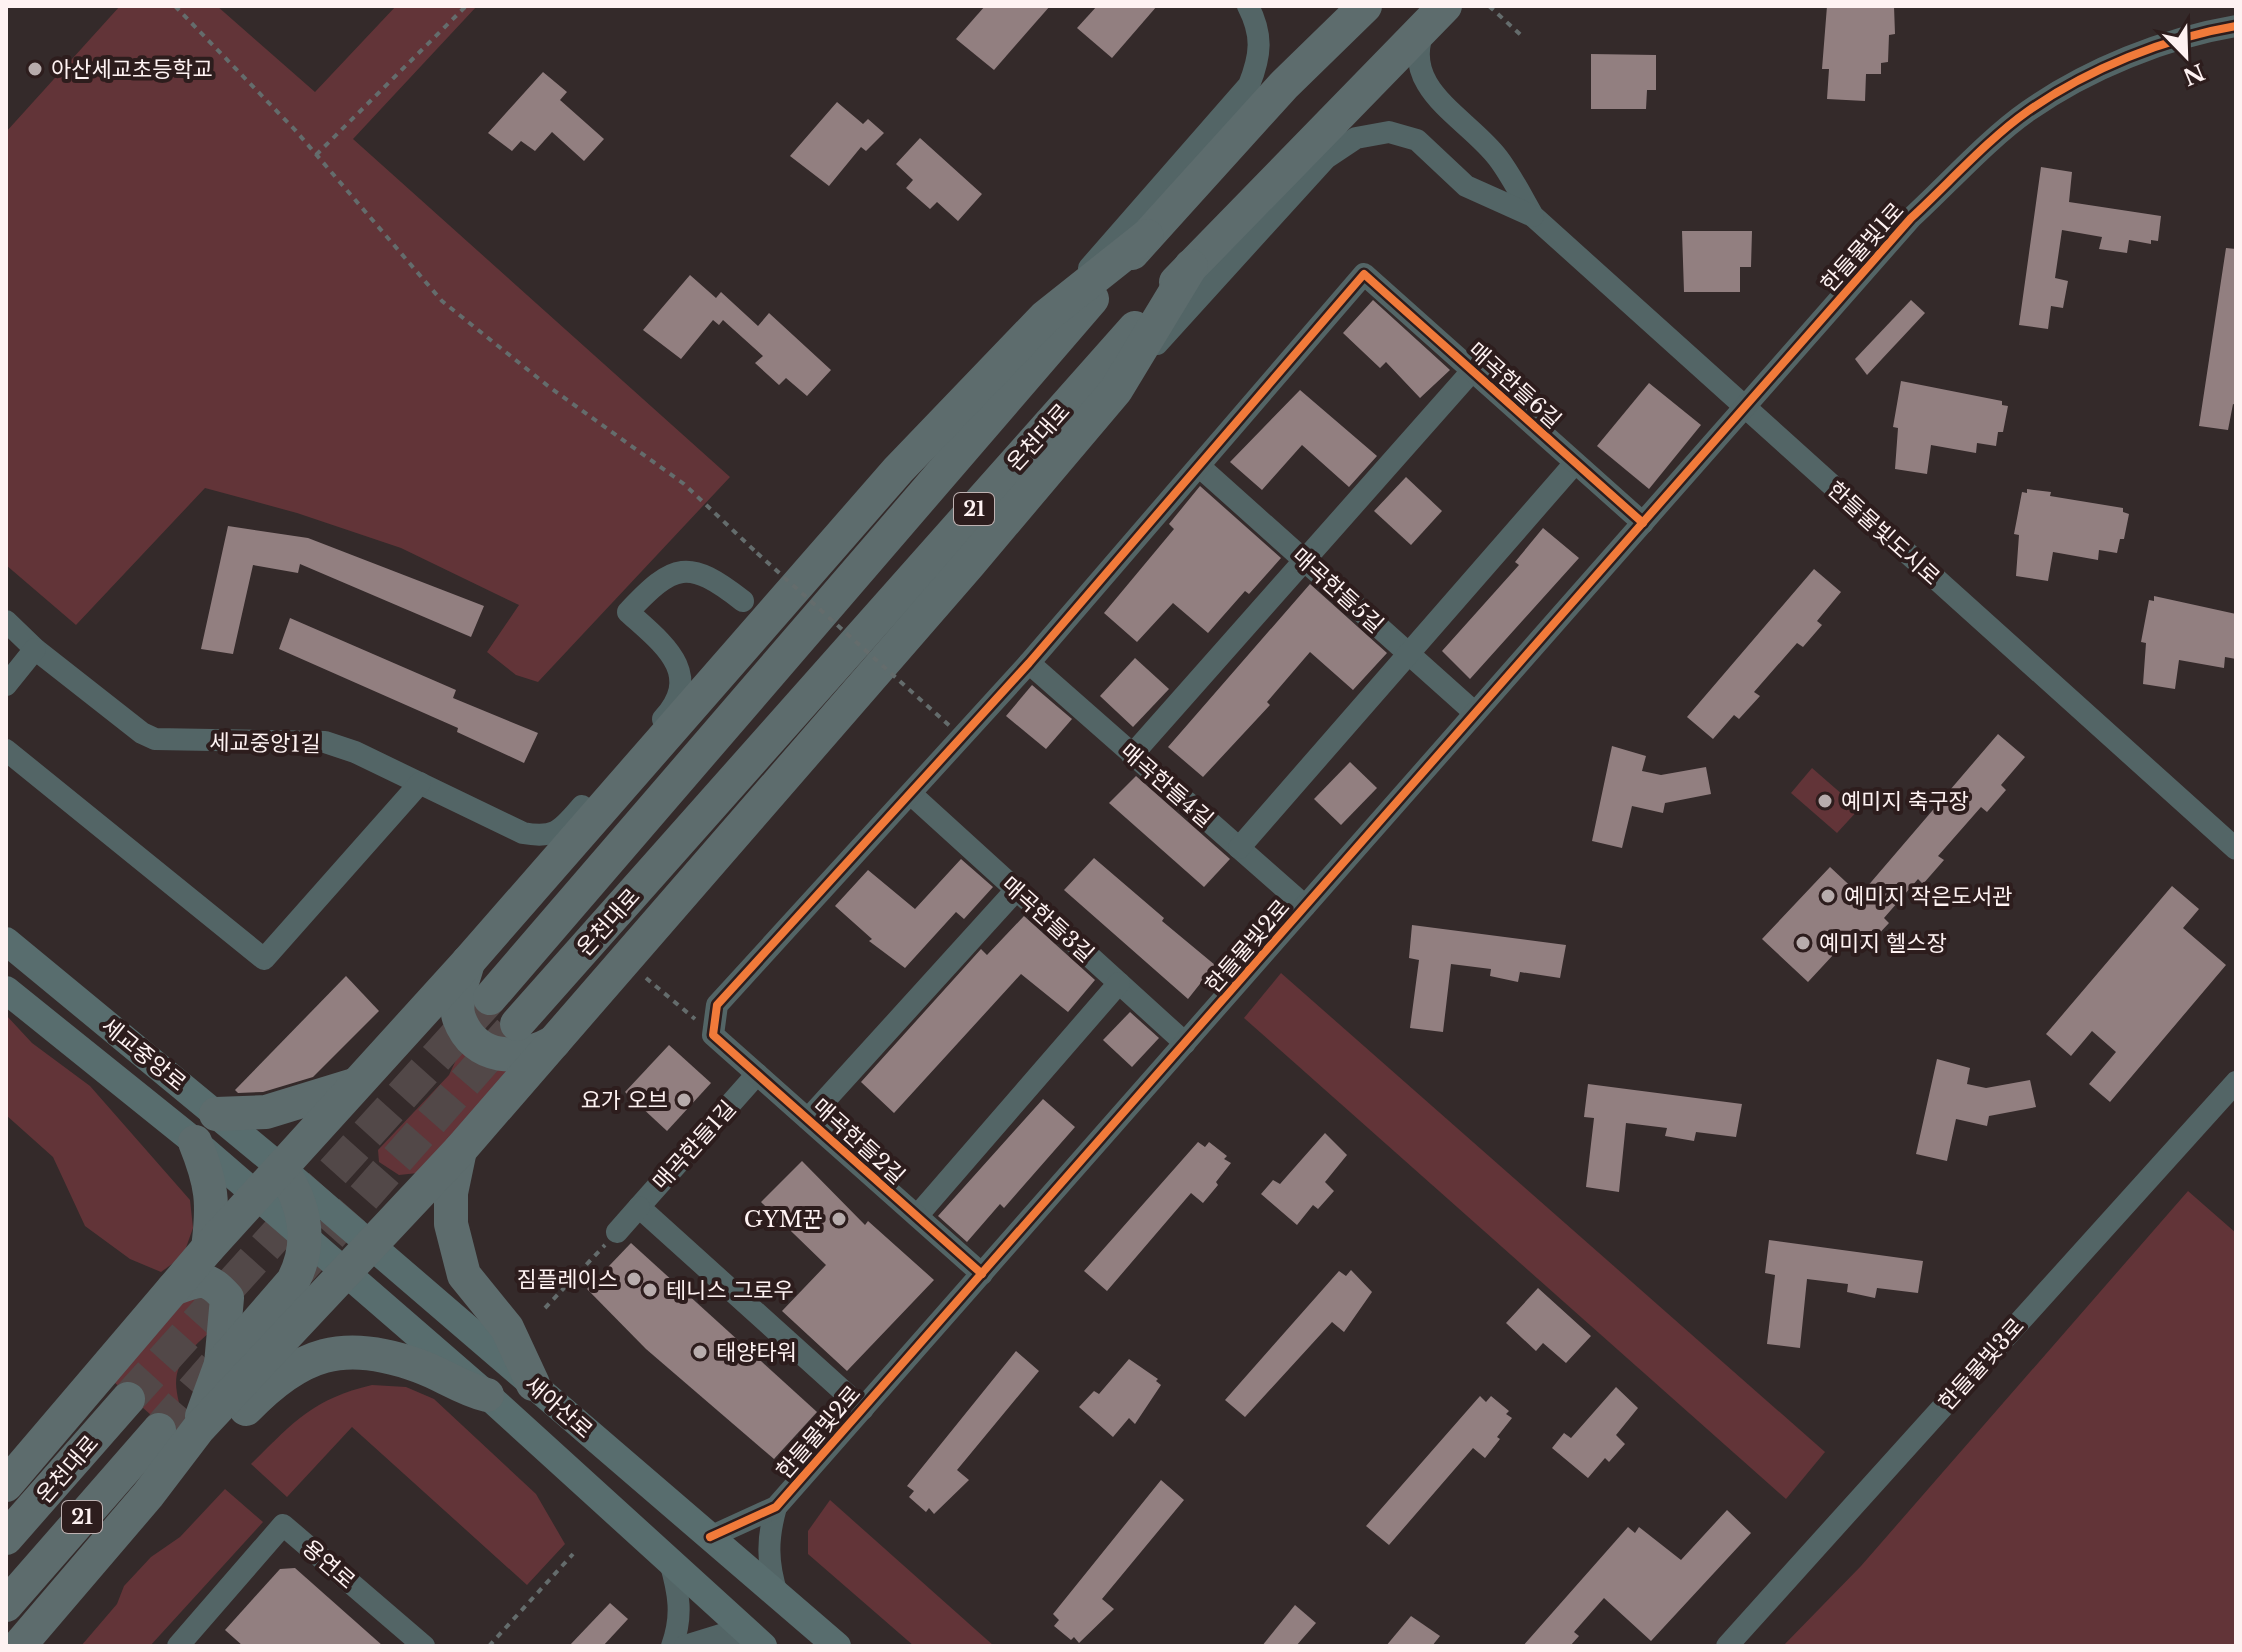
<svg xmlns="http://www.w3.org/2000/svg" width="2242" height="1652" font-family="'Libre Baskerville','Noto Sans KR',serif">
<rect width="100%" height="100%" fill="#342a2a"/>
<g fill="#623438">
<path d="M120,6H217L315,92L396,6H477L353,139L730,477L538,682L516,675L487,652L519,605L401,548L297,513L205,488L76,625L6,565V132Z"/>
<path d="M1812,768L1859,809L1837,833L1791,793Z"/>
<path d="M1281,973L1825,1452L1786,1499L1244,1018Z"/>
<path d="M6,1015L32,1043L90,1086L190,1200L193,1228L183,1256L161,1272L130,1259L85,1226L53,1157L6,1115Z"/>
<path d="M458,1040L515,1065L418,1173L399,1175L379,1162L378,1150L449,1075L456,1060Z"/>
<path d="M2188,1191L2236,1233V1646H1783L1861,1566Z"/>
<path d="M190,1295L213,1296L212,1330C200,1341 184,1354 178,1370C170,1394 190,1417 179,1440L114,1382Z"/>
<path d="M372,1385L406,1387L434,1399L536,1494L565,1544L527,1585L352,1427L287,1497L251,1464C293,1423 312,1399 372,1385Z"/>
<path d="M225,1489L263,1522L150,1646H81L117,1604L124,1586L151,1557L180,1537Z"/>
<path d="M830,1500L994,1646H914L808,1554V1531Z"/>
</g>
<g fill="#927f80">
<path d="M985,6H1050L994,70L956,39Z"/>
<path d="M1097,6H1157L1112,58L1077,28Z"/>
<path d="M1827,6H1894L1895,34L1889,35L1888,62L1881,63V74H1866L1865,101L1827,99L1829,69H1822Z"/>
<path d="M1591,54L1656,55V90H1647L1646,109H1591Z"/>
<path d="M543,72L567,92L560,100L604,139L584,161L552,132L535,151L521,141L512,151L488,133Z"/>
<path d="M837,102L863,124L868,119L884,133L866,151L861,147L829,186L790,156Z"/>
<path d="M920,138L982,194L958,221L937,202L930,209L906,188L913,180L896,164Z"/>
<path d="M2041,167L2072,172L2069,202L2161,216L2158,241L2151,240V244L2129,240L2127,253L2099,249L2102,237L2062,230L2055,278L2068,281L2063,308L2051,306L2048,329L2019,325Z"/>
<path d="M1682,231H1752L1751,267H1740V292H1684Z"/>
<path d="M2226,248L2236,249V405L2233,404L2228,430L2199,426Z"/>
<path d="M690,275L716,298L721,292L758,326L769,313L831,370L807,396L786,378L779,385L755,363L763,356L723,320L719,325L713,320L681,359L643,330Z"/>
<path d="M1373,300L1450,370L1420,398L1386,362L1380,368L1343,333Z"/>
<path d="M1911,300L1925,313L1867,375L1855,359Z"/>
<path d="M1901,381L2002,401V405L2008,406L2003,432H1998L1996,446L1977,443L1976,453L1931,445L1927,474L1895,469L1898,428L1893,427Z"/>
<path d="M1649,383L1701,425L1649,489L1597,446Z"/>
<path d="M1300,390L1377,456L1349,487L1302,445L1262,490L1230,462Z"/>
<path d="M1406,477L1442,511L1411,545L1374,511Z"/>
<path d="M1200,486L1281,558L1249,594L1245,591L1208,633L1173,603L1137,642L1104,613L1174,529L1169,524Z"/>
<path d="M2027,489L2051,492L2050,496L2123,508V512L2129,514L2124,539H2120L2117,553L2099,550L2098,560L2053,552L2048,581L2016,576L2019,535L2014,534L2022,492L2027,493Z"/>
<path d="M228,526L308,538L484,606L471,637L300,564L298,573L253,565L233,654L201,649Z"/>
<path d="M1543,528L1579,558L1470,679L1442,651L1519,565L1515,562Z"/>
<path d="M1814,569L1841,592L1817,621L1822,625L1803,647L1797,643L1754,692L1760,696L1739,719L1734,715L1713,739L1687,717Z"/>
<path d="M1310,584L1387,653L1353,690L1310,652L1267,702L1270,705L1203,777L1168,747Z"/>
<path d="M2154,596L2236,614V659L2225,657L2224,668L2179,660L2175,689L2143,684L2146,643L2141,642L2149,600L2154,601Z"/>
<path d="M290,618L456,690L453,698L538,733L524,763L457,732L458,728L279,649Z"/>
<path d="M1135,658L1169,689L1133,727L1100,696Z"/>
<path d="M1032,685L1072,719L1046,749L1006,716Z"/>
<path d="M1998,734L2025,757L2001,785L2006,790L1987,812L1981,807L1938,856L1944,860L1923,884L1918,879L1884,918L1889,923L1861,953L1847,940L1808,982L1762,939L1830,867L1860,895Z"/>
<path d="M1612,746L1646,756L1642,771L1661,775L1706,767L1711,794L1665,803L1663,813L1632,806L1622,848L1592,841Z"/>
<path d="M1350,762L1377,788L1341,825L1314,799Z"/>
<path d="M1136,776L1230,859L1204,887L1109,803Z"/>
<path d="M1094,858L1164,918L1162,921L1215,965L1188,999L1064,890Z"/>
<path d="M961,859L993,887L964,919L956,912L905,968L869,941L872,939L835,906L868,870L915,909Z"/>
<path d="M2172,886L2199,909L2183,928L2226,965L2110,1102L2089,1084L2116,1052L2092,1031L2071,1056L2046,1034Z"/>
<path d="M1024,916L1095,980L1068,1012L1021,974L894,1113L861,1082L981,949L987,955Z"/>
<path d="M1412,925L1566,945L1560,978L1520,972L1518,982L1490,976L1491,969L1451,964L1443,1032L1410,1028L1419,960L1409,958Z"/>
<path d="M346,976L379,1011L313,1077L263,1092L238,1093L235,1090Z"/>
<path d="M1130,1012L1159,1038L1132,1067L1103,1040Z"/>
<path d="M669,1045L711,1083L667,1131L625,1092Z"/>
<path d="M1937,1059L1970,1068L1967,1084L1986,1088L2030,1080L2036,1107L1989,1116L1987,1126L1956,1119L1947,1161L1916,1154Z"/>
<path d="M1588,1084L1742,1104L1736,1137L1696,1132L1694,1141L1665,1136L1667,1128L1626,1123L1619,1192L1586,1187L1594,1118L1584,1117Z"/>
<path d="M1043,1099L1075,1127L1004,1208L1000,1204L967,1242L938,1216Z"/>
<path d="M1325,1133L1347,1155L1325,1182L1334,1191L1318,1209L1313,1205L1297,1225L1261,1194L1273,1180L1280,1184Z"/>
<path d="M1198,1142L1205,1147L1209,1142L1227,1156L1224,1159L1231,1163L1216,1182L1218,1185L1203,1203L1191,1193L1107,1291L1084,1271Z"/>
<path d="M802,1161L865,1225L868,1221L934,1280L847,1371L782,1311L826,1265L761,1202Z"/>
<path d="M1769,1240L1923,1261L1918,1293L1877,1288L1875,1298L1847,1292L1848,1284L1807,1279L1800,1348L1767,1344L1775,1275L1765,1273Z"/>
<path d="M631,1243L817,1412L774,1459L646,1349L587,1289Z"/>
<path d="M1351,1270L1372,1292L1344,1332L1332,1322L1245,1417L1225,1400L1339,1271L1346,1276Z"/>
<path d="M1538,1288L1591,1336L1566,1363L1543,1343L1536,1351L1506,1323Z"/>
<path d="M1016,1351L1039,1371L957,1470L969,1480L934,1514L929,1508L926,1512L909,1497L914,1491L907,1486Z"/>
<path d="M1129,1359L1158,1379L1156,1381L1161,1385L1135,1424L1129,1418L1113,1437L1079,1407L1094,1391L1099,1394Z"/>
<path d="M1616,1387L1638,1408L1616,1435L1625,1444L1609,1462L1605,1458L1588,1478L1552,1448L1564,1433L1571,1438Z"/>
<path d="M1480,1396L1486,1402L1491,1396L1509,1411L1506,1414L1512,1418L1497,1437L1500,1439L1485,1458L1473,1448L1389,1545L1366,1526Z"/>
<path d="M1161,1480L1184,1500L1102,1599L1114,1609L1079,1643L1074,1637L1071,1640L1054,1626L1059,1620L1053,1614Z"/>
<path d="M1727,1510L1751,1533L1651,1641L1604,1598L1574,1632L1579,1636L1570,1646H1523L1628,1527L1635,1533L1639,1527L1681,1560Z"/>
<path d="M295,1568L383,1646H243L225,1630L280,1569Z"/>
<path d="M610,1603L628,1619L603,1646H569Z"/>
<path d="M1295,1605L1316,1623L1296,1646H1262Z"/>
<path d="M1411,1616L1440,1636L1432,1646H1386Z"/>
</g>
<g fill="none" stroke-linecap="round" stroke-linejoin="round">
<g stroke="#524848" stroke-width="34" stroke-dasharray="34 17" stroke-linecap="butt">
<path d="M296,1274L510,1031"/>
<path d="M128,1399L490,998"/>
<path d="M159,1430L224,1355"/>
</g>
<g stroke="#646c6c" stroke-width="4" stroke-dasharray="6 6" stroke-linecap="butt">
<path d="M175,6L296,131L442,301L548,386L684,484L757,553"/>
<path d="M1489,6L1522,36"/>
<path d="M316,155L466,6"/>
<path d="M646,978L695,1019"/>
<path d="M545,1308L605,1245"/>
<path d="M489,1646L573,1554"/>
</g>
<g stroke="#536566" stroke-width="22">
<path d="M1424,30C1399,89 1468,118 1498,158C1511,175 1522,197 1533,216L2236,849"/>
<path d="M1089,268L1249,85C1261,55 1263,35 1248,6"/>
<path d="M1157,344L1326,158L1356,138L1389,132L1417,140L1466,186L1533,216"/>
<path d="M1200,467L1475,713"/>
<path d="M6,621L35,649L142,733L155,739L325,742L355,752L523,833C556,839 561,830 582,806"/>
<path d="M1029,663L1305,906"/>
<path d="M6,685L35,649"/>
<path d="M663,719C705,673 662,643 628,612C674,563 688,558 743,601"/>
<path d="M6,750L264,959L420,783"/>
<path d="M1132,755L1472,371"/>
<path d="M912,795L1185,1043"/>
<path d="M1239,848L1575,463"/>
<path d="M757,1074L639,1207L863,1409"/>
<path d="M808,1119L1016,890"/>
<path d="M917,1216L1119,983"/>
<path d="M617,1232L639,1207"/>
<path d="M982,1274L713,1035L717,1005L1029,663L1364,274L1643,523"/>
<path d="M776,1507C767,1539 767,1562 777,1594"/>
<path d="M710,1537L776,1507L1911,218C1948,184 1988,139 2028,111C2088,69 2165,38 2236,26"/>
<path d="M670,1562C679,1593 683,1616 672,1646"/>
<path d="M178,1646L283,1525L424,1646"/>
<path d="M685,1646L724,1634L752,1636"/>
<path d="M1727,1646L2236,1082"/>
</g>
<g stroke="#586d6e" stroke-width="28">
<path d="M6,941L281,1168L837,1646"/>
<path d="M6,990L195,1142L487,1395L763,1646"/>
</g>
<g stroke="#5d6c6d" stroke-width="34">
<path d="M1132,253L1284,85L1365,6"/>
<path d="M1176,282L1445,6"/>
<path d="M468,962C464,979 453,1001 459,1018C475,1062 520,1061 554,1042"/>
<path d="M490,998L1092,299"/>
<path d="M517,1024L1135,328"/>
<path d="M216,1114L266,1112L354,1085"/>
<path d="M195,1142C212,1184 214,1203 208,1248"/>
<path d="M460,1150L451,1193V1224L464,1275L507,1328L533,1384"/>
<path d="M173,1289C201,1279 206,1275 227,1298L221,1364"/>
<path d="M246,1409C300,1353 343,1338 419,1366C442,1374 462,1389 487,1395"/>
<path d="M202,1416L221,1364L293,1281C314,1241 304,1203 281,1168"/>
<path d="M6,1485L208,1248L468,962L898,470L1045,317L1147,236"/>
<path d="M6,1538L128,1399"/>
<path d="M6,1605L159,1430"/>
<path d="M19,1646L148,1495L199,1428L460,1150L969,564L1116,390L1191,266"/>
</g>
<path stroke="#646c6c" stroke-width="4" stroke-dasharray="6 6" stroke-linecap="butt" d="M757,553L952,728"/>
<g stroke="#2d1d1d" stroke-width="13">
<g id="cycleway">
<path d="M982,1274L713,1035L717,1005L1029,663L1364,274L1643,523"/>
<path d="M710,1537L776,1507L1911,218C1948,184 1988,139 2028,111C2088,69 2165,38 2236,26"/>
</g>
</g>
<use href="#cycleway" stroke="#f17a3a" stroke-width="8"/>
</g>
<g fill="#b7acac" stroke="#2d1d1d" stroke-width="3">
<circle cx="35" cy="69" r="8"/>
<circle cx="1825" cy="801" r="8"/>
<circle cx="1828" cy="896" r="8"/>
<circle cx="1803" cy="943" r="8"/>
<circle cx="684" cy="1100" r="8"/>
<circle cx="839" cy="1219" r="8"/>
<circle cx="634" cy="1279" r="8"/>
<circle cx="650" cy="1290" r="8"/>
<circle cx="700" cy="1352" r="8"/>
</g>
<g text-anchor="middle" stroke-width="8" stroke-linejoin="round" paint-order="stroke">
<g fill="#2d1d1d" stroke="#bfb2b2" stroke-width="2">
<rect x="954" y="493" width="40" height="32" rx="6"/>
<rect x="62" y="1501" width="40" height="32" rx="6"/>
</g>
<g font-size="20" font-weight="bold" fill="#fef2f2">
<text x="974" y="516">21</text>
<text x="82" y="1524">21</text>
</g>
<g font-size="22" fill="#fef2f2" stroke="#2d1d1d" text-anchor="start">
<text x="51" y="77">아산세교초등학교</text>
<text x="1841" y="809">예미지 축구장</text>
<text x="1844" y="904">예미지 작은도서관</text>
<text x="1819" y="951">예미지 헬스장</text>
<text x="668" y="1108" text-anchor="end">요가 오브</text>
<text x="823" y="1227" text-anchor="end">GYM꾼</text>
<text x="618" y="1287" text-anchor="end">짐플레이스</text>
<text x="666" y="1298">테니스 그로우</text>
<text x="716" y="1360">태양타워</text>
</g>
<g font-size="22" fill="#fef2f2" stroke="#2d1d1d">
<text transform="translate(1862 247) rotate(-48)" y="8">한들물빛1로</text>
<text transform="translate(1515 385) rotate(42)" y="8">매곡한들6길</text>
<text transform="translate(1038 437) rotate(-48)" y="8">온천대로</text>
<text transform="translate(1884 533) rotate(42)" y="8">한들물빛도시로</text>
<text transform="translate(1338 590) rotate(42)" y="8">매곡한들5길</text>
<text transform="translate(265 743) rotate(1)" y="8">세교중앙1길</text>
<text transform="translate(1167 785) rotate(41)" y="8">매곡한들4길</text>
<text transform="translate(1048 919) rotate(42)" y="8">매곡한들3길</text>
<text transform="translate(608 922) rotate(-48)" y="8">온천대로</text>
<text transform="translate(1247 946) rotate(-49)" y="8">한들물빛2로</text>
<text transform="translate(144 1054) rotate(39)" y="8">세교중앙로</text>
<text transform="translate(859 1141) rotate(42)" y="8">매곡한들2길</text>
<text transform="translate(694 1145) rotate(-48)" y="8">매곡한들1길</text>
<text transform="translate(1981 1364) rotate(-48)" y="8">한들물빛3로</text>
<text transform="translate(559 1407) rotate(41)" y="8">새아산로</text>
<text transform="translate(818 1432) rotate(-49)" y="8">한들물빛2로</text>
<text transform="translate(67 1469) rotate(-49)" y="8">온천대로</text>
<text transform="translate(329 1564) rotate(41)" y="8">용연로</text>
</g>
</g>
<rect width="2242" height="1652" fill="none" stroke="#fef2f2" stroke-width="16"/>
<g transform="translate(2186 56) rotate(157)" stroke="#2d1d1d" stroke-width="6" paint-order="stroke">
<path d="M0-6L14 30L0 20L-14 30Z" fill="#fef2f2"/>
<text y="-12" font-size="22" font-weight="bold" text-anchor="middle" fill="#fef2f2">N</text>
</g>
</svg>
